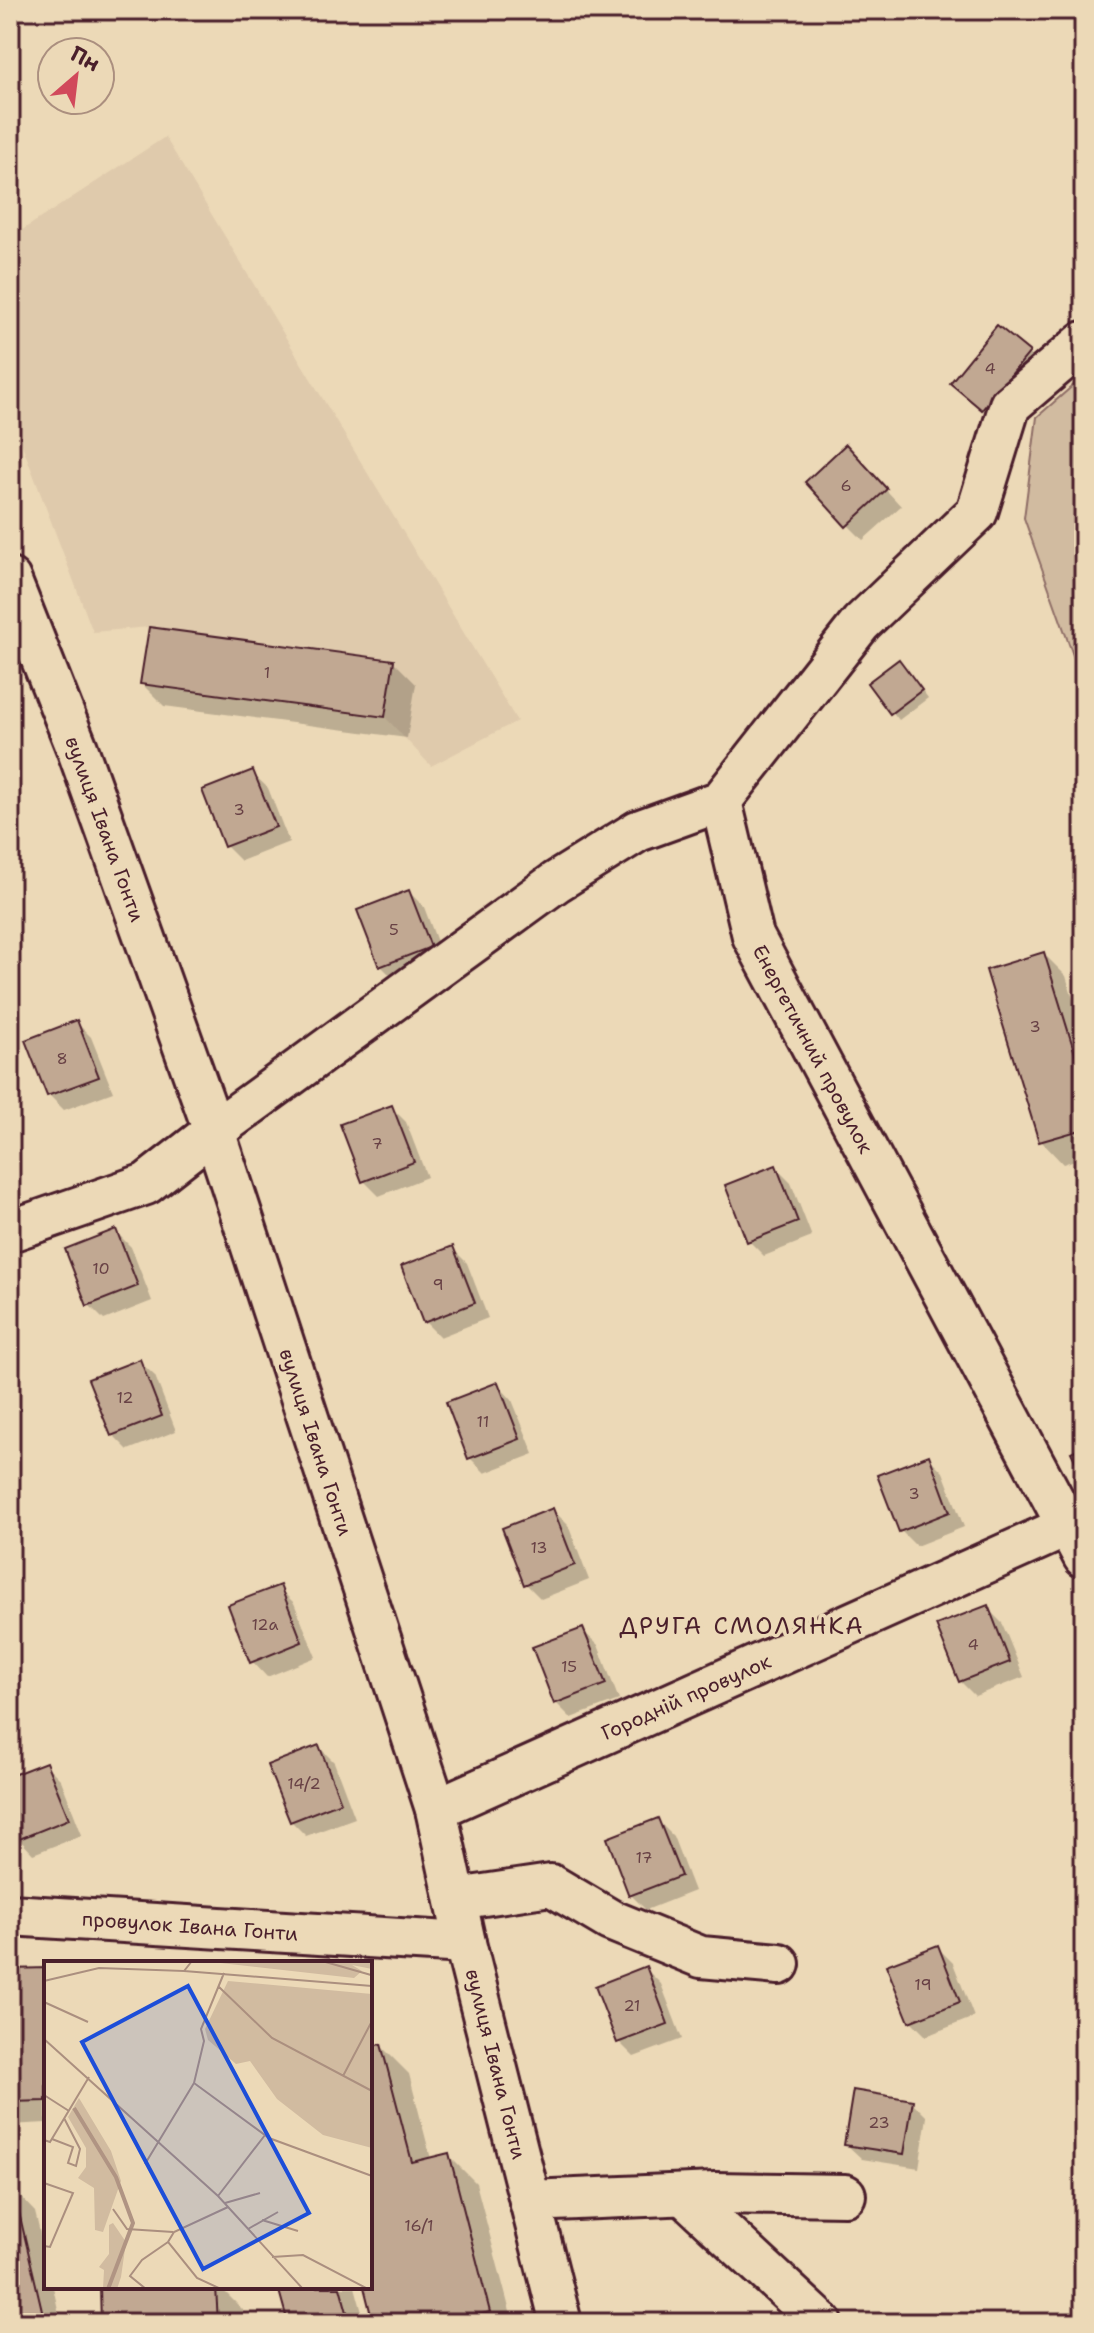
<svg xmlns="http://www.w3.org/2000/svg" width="1094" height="2333" font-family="'Shantell Sans',sans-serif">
<rect width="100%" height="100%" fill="#ecd9b7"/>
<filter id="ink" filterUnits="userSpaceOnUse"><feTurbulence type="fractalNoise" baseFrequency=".0125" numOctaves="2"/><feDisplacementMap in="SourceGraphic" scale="16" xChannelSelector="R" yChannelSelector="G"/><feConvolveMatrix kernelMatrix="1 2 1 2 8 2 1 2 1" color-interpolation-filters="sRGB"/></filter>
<g filter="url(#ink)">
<path fill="#dfcaac" d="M165,137L517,721L431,766L385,717L140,684L149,627L93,632L10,413V238Z"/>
<path fill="#d1bba0" stroke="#8e6d66" stroke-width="2" d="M1084,376V686L1024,518L1037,417Z"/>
<g fill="#0003">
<path d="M998,327L1044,368L998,424L952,383Z"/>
<path d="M860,462L901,506L863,540L848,525Z"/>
<path d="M394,662L416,684L407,738L164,706L142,684Z"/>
<path d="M906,669L928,698L899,720L870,684Z"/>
<path d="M252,773L268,788L289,842L241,861L226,846Z"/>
<path d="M409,892L424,907L445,963L396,981L381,966Z"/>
<path d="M1044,954L1066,976L1084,1036V1157L1063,1164L1041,1141Z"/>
<path d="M76,1022L91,1037L113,1092L64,1110L49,1095Z"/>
<path d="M391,1107L406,1122L427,1177L379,1196L364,1181Z"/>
<path d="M776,1168L791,1183L812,1237L764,1256L749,1241Z"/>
<path d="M116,1232L131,1247L152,1301L104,1320L89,1305Z"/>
<path d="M452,1248L467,1263L488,1318L440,1337L425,1322Z"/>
<path d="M139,1361L155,1376L176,1431L128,1450L112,1434Z"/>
<path d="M497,1384L512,1400L534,1454L485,1473L470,1458Z"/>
<path d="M928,1457L943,1472L964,1527L916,1546L901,1531Z"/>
<path d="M553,1510L568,1525L589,1580L541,1599L526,1584Z"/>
<path d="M279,1588L294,1603L316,1657L267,1677L252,1661Z"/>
<path d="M987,1608L1002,1623L1024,1677L975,1696L960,1681Z"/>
<path d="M582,1630L598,1645L619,1700L571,1718L556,1703Z"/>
<path d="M319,1747L334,1762L355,1818L306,1836L291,1821Z"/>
<path d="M46,1765L61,1780L82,1835L33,1854L18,1838L10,1817V1778Z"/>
<path d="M658,1821L673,1836L694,1891L646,1910L631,1895Z"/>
<path d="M937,1947L953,1963L974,2017L926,2036L911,2021Z"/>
<path d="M646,1969L661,1984L682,2039L634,2057L619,2042Z"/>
<path d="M46,1970V2123L10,2125V1971Z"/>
<path d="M381,2046L409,2074L431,2159L448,2155L476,2183L513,2323H375L366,2287H370V2049Z"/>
<path d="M912,2102L927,2117L919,2168L862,2159L846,2144Z"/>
<path d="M13,2189L35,2212L46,2258V2287H53L61,2323H10V2190Z"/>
<path d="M102,2287H220L243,2310L244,2323H103Z"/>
<path d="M280,2287H355L365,2323H291Z"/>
</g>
<g fill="#c1a892" stroke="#4a1f2b" stroke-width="2">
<path d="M997,325L1030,352L982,410L950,383Z"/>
<path d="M846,444L887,489L846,527L805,482Z"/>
<path d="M149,627L394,660L385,717L140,684Z"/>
<path d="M899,659L922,690L890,714L867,683Z"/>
<path d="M253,770L276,827L224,847L202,790Z"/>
<path d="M409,890L431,947L379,967L357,910Z"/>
<path d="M1044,952L1084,1083V1129L1039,1142L986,970Z"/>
<path d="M77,1020L99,1077L47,1096L25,1040Z"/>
<path d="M392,1105L414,1162L362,1182L340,1124Z"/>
<path d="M776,1165L798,1222L747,1242L725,1185Z"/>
<path d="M116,1229L138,1286L87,1306L65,1249Z"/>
<path d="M453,1246L475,1303L423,1323L401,1266Z"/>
<path d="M140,1359L162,1416L111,1436L88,1379Z"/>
<path d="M498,1382L520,1439L468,1459L446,1402Z"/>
<path d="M1084,1446V1479L1071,1452Z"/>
<path d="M929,1455L950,1512L899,1532L877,1475Z"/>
<path d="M553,1508L575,1565L524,1585L502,1528Z"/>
<path d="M280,1585L302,1642L250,1663L228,1605Z"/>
<path d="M988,1605L1010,1662L959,1682L936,1625Z"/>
<path d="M583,1628L606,1684L554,1704L532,1647Z"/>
<path d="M319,1745L341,1802L290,1822L267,1765Z"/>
<path d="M46,1762L69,1819L17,1840L10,1823V1776Z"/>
<path d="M658,1818L681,1876L629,1896L607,1838Z"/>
<path d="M938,1945L960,2002L909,2022L886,1965Z"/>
<path d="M646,1966L668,2024L617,2043L595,1986Z"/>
<path d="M46,1968V2101L10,2102V1969Z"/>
<path d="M381,2044L412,2162L449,2153L490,2312L446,2323H373L364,2287H370V2047Z"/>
<path d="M853,2090L913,2100L904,2154L844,2145Z"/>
<path d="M13,2187L45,2323H10V2188Z"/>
<path d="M100,2287H216L218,2323H101Z"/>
<path d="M278,2287H340L350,2323H288Z"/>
</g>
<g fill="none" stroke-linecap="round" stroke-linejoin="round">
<g stroke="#4a1f2b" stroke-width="46">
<g id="minor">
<path d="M10,579L77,748L214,1131L436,1809L465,1943L561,2323"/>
<path d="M721,801L753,936L1084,1557"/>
<path d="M721,801L861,623L977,512L1010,405L1084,342"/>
<path d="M10,1231L146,1184L214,1131L556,882L638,831L721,801"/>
<path d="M436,1809L1068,1526"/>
<path d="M457,1899L551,1885L610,1920L701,1957L779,1964"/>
<path d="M10,1915L465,1943"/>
<path d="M684,2195L822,2323"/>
<path d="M530,2201L715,2193L845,2195"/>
</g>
</g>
<use href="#minor" stroke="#ecd9b7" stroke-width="40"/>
</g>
</g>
<g text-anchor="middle" stroke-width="7" stroke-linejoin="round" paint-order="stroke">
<g font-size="16" fill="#684145">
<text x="990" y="374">4</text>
<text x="846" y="491">6</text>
<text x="267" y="678">1</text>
<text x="239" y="815">3</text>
<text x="394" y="935">5</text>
<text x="1035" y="1032">3</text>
<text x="62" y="1064">8</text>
<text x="377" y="1149">7</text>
<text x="101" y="1274">10</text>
<text x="438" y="1290">9</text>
<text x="125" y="1403">12</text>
<text x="483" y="1427">11</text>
<text x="914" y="1499">3</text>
<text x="539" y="1553">13</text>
<text x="265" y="1630">12а</text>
<text x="973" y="1650">4</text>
<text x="569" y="1672">15</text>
<text x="304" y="1789">14/2</text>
<text x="644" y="1863">17</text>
<text x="923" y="1990">19</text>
<text x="632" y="2011">21</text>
<text x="879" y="2128">23</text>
<text x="419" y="2231">16/1</text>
</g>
<g font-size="20" fill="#4a1f2b" stroke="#ecd9b7">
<text transform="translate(105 829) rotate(70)" y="7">вулиця Івана Гонти</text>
<text transform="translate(813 1049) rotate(62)" y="7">Енергетичний провулок</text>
<text transform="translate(316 1442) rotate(72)" y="7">вулиця Івана Гонти</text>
<text transform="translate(686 1697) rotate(-24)" y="7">Городній провулок</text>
<text transform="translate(190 1926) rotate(4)" y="7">провулок Івана Гонти</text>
<text transform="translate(496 2064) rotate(76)" y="7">вулиця Івана Гонти</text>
</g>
<g font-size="24" letter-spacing="2" fill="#4a1f2b" stroke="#ecd9b7">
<text x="742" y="1634">ДРУГА СМОЛЯНКА</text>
</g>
</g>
<g transform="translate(44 1961)">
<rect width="328" height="328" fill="#ecd9b7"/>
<path d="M159,0H328V8L308,4L318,10L310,17ZM184,20L328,33V187L279,174L233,138L206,100L192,103L164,79L161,68ZM35,137L67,190L77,220L59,271L51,269L50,227L34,217L42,206V187L24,156ZM69,262L82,281L77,316L73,328H59L60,309L55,306L65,293V264Z" fill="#d1bba0"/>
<path fill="none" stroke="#b09483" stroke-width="4" d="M30,147L72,216L89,262L64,328"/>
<path fill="none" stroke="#ab8f7f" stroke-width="2" d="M278,0L327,14M140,10L328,25M0,20L55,7L140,10L148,0M174,25L228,77L328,130M0,41L44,61M0,78L174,235L259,328M299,115L328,60M150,122L225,177L328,215M150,122L160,80L157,68L180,12M0,134L25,150M8,178L29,186L24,202L32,205L36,188L20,157M0,179L6,181L45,116M101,203L150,122M0,222L29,232L6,286L0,285M174,235L221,174M181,242L216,232M69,248L83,268L129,271M218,259L254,270M204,268L234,251M228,296L259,294L324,328M102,328L86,315L98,299L124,281M177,328L153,317L124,281L130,271L184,246"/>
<path fill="#1d4ed8" fill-opacity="0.15" stroke="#1d4ed8" stroke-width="4" d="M144,25L265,252L159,308L38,81Z"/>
<rect width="328" height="328" fill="none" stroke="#4a1f2b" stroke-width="4"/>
</g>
<rect width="1094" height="2333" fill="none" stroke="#ecd9b7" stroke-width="40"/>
<rect x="20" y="20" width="1054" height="2293" fill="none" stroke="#4a1f2b" stroke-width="3" filter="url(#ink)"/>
<g transform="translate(76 76) rotate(28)"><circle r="38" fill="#ecd9b7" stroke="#ab8f7f" stroke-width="2"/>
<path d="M0-6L14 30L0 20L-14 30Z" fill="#d1495b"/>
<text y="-12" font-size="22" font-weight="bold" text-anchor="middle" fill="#4a1f2b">Пн</text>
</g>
</svg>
